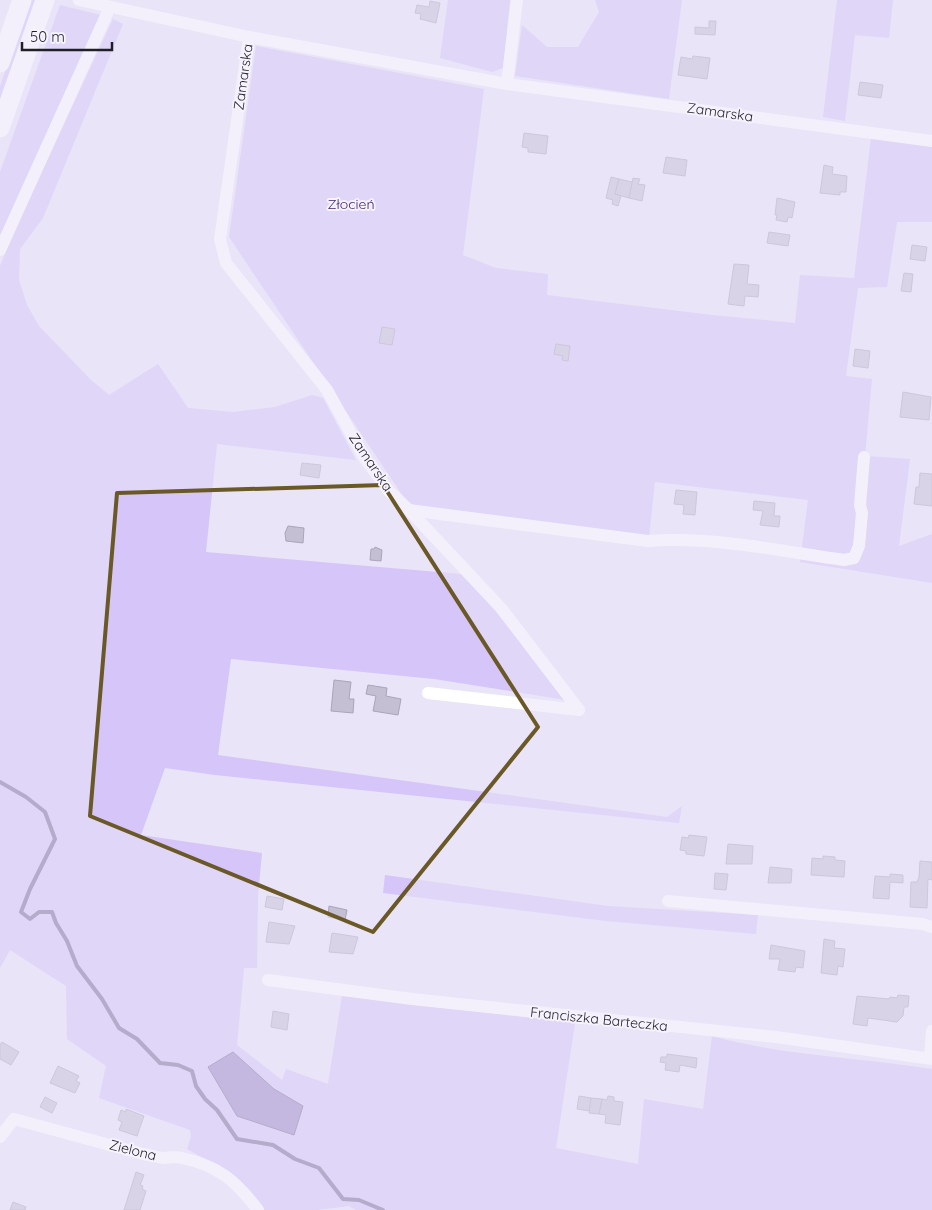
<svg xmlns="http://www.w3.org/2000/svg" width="932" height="1210" font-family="Quicksand,sans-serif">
<rect width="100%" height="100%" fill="#e9e4f8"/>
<g fill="#d5c5f9">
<path d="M30,0H38L0,107V86Z"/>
<path d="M448,0H510L503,68L492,72L440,58Z"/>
<path d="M595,0H682L669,99L515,76L522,25L547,47H578L599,12Z"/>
<path d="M837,0H893L889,38L855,35L845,121L823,117Z"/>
<path d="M60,5L101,15L0,238V172Z"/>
<path d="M113,19L123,24L43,218L20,249L19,280L27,305L39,326L90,379L109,395L158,364L188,408L233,412L275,407L312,395L323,398L356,460L217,444L206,552L461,574L496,609L566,700L434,679L231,659L218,755L667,817L682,806L679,823L215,775L165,768L141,835L262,853L258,895L257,968H244L237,1045L282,1080L286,1069L328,1084L342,996L575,1023L556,1148L638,1164L644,1099L703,1109L712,1036C784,1056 859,1057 932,1069V1210H356L349,1206L318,1210H259L232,1174L187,1149L191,1137L190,1130L99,1098L106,1066L67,1039L66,986L10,950L0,968V266L15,229Z"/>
<path d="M256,46L484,89L463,255L496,268L548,274L547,295L712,315L795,323L800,275L854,278L871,138L932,146V222H897L887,287L858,288L846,376L872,379L865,456L910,459L899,546L932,534V583L800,562L808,500L655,482L649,537L411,508L229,237Z"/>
<path d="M385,875L608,906L758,915L756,934L606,921L383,893Z"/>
</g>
<path fill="#9984c3" stroke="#756694" d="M233,1052L274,1089L303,1106L294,1135L237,1116L208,1067Z"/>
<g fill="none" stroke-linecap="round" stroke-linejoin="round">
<path stroke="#756694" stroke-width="4" d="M0,782L26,797L45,812L55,839L30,889L21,912L30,919L39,912H52L56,923L67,941L77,966L102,999L119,1028L137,1039L160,1063L178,1065L192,1071L196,1086L205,1099L217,1110L237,1139L273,1145L295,1159L319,1168L343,1199L359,1200L383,1210"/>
</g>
<g fill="#c5bfd3" stroke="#aaa5b8">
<path d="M430,1L440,3L436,23L420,19L421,14L415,13L417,5L429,7Z"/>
<path d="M709,21H716L715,35L695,34V27L709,28Z"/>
<path d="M693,56L710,58L707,79L678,75L681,57L692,59Z"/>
<path d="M860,82L883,85L881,98L858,95Z"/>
<path d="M524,133L548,136L546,154L528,152V148L522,147Z"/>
<path d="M666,157L687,160L685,176L663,173Z"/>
<path d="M824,165L833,167L832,174L847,176L846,192H840V195L820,193Z"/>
<path d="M611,177L619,179L615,194L621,196L618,206L612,204L613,200L606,198Z"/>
<path d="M633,178L640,179L638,184L645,185L642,201L629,198Z"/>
<path d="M619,179L632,182L629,198L615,194Z"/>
<path d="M777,198L795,202L792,218L788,217L787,222L776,220L777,215H775Z"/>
<path d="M769,232L790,235L788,246L767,243Z"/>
<path d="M912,245L927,247L925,261L910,259Z"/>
<path d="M734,264L749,265L747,284L759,285L758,297L745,296L744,306L728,304Z"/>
<path d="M904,273L913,274L911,292L901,291Z"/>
<path d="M382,327L395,329L392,345L379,343Z"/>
<path d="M556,344L570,346L568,361L562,360L563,356L554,354Z"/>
<path d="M855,349L870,351L868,368L853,366Z"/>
<path d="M903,392L931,397L929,420L900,417Z"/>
<path d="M302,463L321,465L319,478L300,475Z"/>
<path d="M920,473L932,474V506L914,504L916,487H919Z"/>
<path d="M676,490L697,492L695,515L683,514L684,505L674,504Z"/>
<path d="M754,501L775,503L774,516H780L779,527L760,525L763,511L753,510Z"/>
<path d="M288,526L304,528L303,543L286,541L285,533Z"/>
<path d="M375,547L382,550L381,561L370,560L371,549H374Z"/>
<path d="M334,680L351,682L349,699H354L353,713L331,711Z"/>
<path d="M368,685L387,688L386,696L401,699L398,715L373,711L376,696L366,694Z"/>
<path d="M689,835L707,837L704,856L686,854V851L680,850L682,837L688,838Z"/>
<path d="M728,844L753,846L752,864H726Z"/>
<path d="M823,856L835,857V860L845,861L844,877L811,875L812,858L823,859Z"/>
<path d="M920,861L932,862V880L928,879L927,908L910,907L911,882H917L919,877Z"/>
<path d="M770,867L792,869L791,883H768Z"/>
<path d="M715,873L728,874L726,890L714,889Z"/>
<path d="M890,874L903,875V883L890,882L889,899L873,898L875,876L890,877Z"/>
<path d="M267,896L284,899L282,910L265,907Z"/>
<path d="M329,906L347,910L345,920L328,917Z"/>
<path d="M269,922L295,926L289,944L266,942Z"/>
<path d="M332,933L358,937L353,954L329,952Z"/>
<path d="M824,939L835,941L834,948L845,949L843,967L838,966L837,975L821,973Z"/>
<path d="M771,945L805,951L803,968L796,967L795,972L778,970L780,959H769Z"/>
<path d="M898,995L909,996L908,1007H904L903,1016L897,1022L868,1018L867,1026L853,1024L857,996L889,999L890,997L897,998Z"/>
<path d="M273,1011L289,1014L287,1030L271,1027Z"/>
<path d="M2,1042L19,1052L11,1065L0,1059V1045Z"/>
<path d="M667,1054L697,1058L696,1068L680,1065L679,1072L665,1070L666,1063L660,1062L661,1057H667Z"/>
<path d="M58,1066L79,1076L76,1081L80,1083L75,1093L50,1083Z"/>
<path d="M579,1096L591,1098L590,1111L577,1109Z"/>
<path d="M608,1096L614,1097V1101L623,1102L620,1125L605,1123L606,1115L599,1114L602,1099L607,1100Z"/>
<path d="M45,1097L57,1103L52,1113L40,1107Z"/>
<path d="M591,1098L602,1099L599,1114L589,1113Z"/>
<path d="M126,1109L144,1116L137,1136L119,1130L122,1122L118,1120L121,1110L126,1112Z"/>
<path d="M136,1172L144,1175L140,1185L143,1186L142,1189L146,1191L140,1210H124Z"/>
<path d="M13,1202L26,1207L25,1210H10Z"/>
</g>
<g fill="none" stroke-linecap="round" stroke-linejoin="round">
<g stroke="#fff" stroke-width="12">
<path d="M79,0L249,37L507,84L932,141"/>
<path d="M249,37L220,239L226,263L327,390L365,459L389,491L409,510L501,608L579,710"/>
<path d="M507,84L517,0"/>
<path d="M0,250L110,7"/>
<path d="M409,510L648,541C713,536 780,551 844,560L854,558L859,546L862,513L860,505L864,457"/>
<path d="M428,693L579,710"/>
<path d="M668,901L923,924L932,927"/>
<path d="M268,980L412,999L776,1037L932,1059"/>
<path d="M930,1058L932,1031"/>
<path d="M0,1137L14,1119L143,1154C150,1155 156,1157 163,1158C169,1158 176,1156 182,1158C219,1166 236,1181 258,1210"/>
</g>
<g stroke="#fff" stroke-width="19">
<path d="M0,63L22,0"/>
<path d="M0,128L45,0"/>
</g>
</g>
<path d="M0 0H932V1210H0ZM383,485L538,727L373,932L90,816L117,493Z" fill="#e9e4f8" fill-opacity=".55" fill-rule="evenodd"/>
<path fill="none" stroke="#6a5826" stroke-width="4" stroke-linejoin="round" d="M383,485L538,727L373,932L90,816L117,493Z"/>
<g text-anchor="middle" stroke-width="4" stroke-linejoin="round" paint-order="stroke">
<g font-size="14" fill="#211f26" stroke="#f6f2fe">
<text transform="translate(243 77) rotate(-82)" y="5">Zamarska</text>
<text transform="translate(720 112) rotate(8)" y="5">Zamarska</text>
<text transform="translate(371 462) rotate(56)" y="5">Zamarska</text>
<text transform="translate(599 1019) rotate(6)" y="5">Franciszka Barteczka</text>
<text transform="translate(133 1150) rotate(14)" y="5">Zielona</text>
</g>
<g font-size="14" fill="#3c1b66" stroke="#f6f2fe">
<text x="351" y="209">Złocień</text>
</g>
</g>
<path d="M22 42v8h90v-8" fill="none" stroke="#211f26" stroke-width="2.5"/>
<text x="30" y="42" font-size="15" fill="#211f26" stroke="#f6f2fe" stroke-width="4" paint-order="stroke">50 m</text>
</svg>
